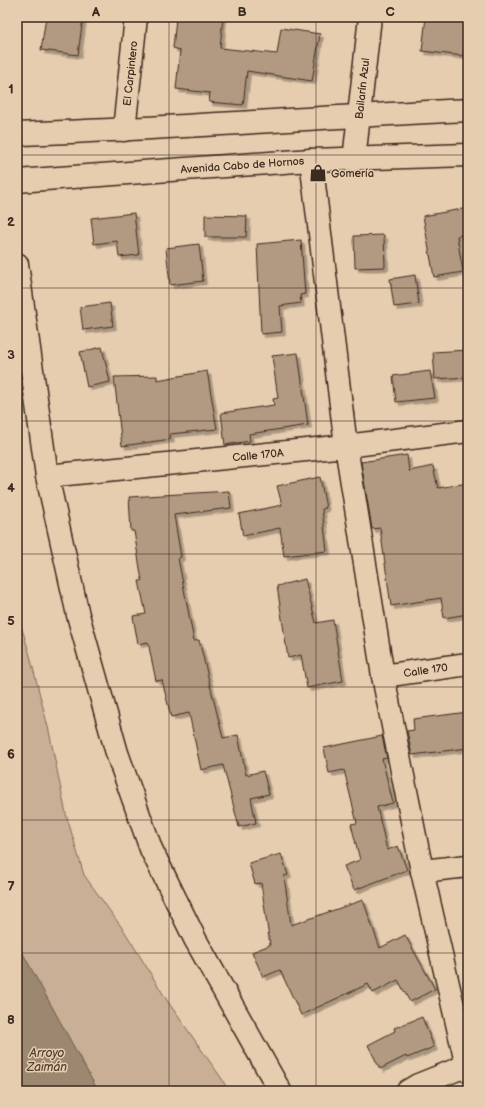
<svg xmlns="http://www.w3.org/2000/svg" width="485" height="1108" font-family="'Balsamiq Sans',sans-serif">
<defs>
<filter id="shadow"><feDropShadow dx="3.5" dy="3.5" stdDeviation="0" flood-color="#0004"/></filter>
</defs>
<rect width="100%" height="100%" fill="#e7cdaf"/>
<filter id="ink" filterUnits="userSpaceOnUse"><feTurbulence type="fractalNoise" baseFrequency=".025" numOctaves="2"/><feDisplacementMap in="SourceGraphic" scale="8" xChannelSelector="R" yChannelSelector="G"/><feConvolveMatrix kernelMatrix="1 2 1 2 8 2 1 2 1" color-interpolation-filters="sRGB"/></filter>
<g filter="url(#ink)">
<path fill="#c8af95" stroke="#826c5a" d="M17,612L29,652L49,731L66,814L84,875L125,932L168,1002L222,1079L228,1091H98L22,952L17,945Z"/>
<path fill="#9c8771" stroke="#756250" d="M17,945L22,952L98,1091H17Z"/>
<g fill="#b29a82" stroke="#3b2a1e" filter="url(#shadow)">
<path d="M46,17H83L78,55L41,50Z"/>
<path d="M188,17H223L220,48L277,54L281,28L320,34L312,81L247,71L243,105L209,102L210,93L176,89L180,50L173,48L176,18L188,19Z"/>
<path d="M426,17H467L463,56L422,51Z"/>
<path d="M468,208V233L457,236L463,272L434,277L423,216Z"/>
<path d="M134,213L139,255L119,257L117,241L94,244L91,218Z"/>
<path d="M205,215L247,216L246,237H205Z"/>
<path d="M384,235L385,267L355,268L354,236Z"/>
<path d="M301,240L305,294L300,295L301,303L280,306L282,332L261,334L257,244Z"/>
<path d="M199,244L203,281L170,285L166,248Z"/>
<path d="M415,275L419,304L394,307L390,279Z"/>
<path d="M110,303L113,326L83,330L80,307Z"/>
<path d="M102,347L110,382L87,387L80,352Z"/>
<path d="M468,350V377L435,379L433,352Z"/>
<path d="M298,353L308,425L249,434L250,441L225,445L221,413L274,405L273,399L278,398L272,356Z"/>
<path d="M207,371L217,429L170,434L171,439L122,446L114,377L157,376V380Z"/>
<path d="M430,371L435,398L396,402L393,376Z"/>
<path d="M407,455L409,471L433,466L438,488L468,483V614L444,618L441,598L391,606L380,528L372,529L361,462Z"/>
<path d="M320,477L326,508L322,509L327,551L284,556L280,528L243,536L239,514L282,505L277,486Z"/>
<path d="M229,491L231,508L174,515L181,557L178,558L194,641L199,640L223,738L238,735L246,775L263,771L269,794L251,798L256,823L239,827L223,765L201,770L189,713L171,717L162,680L156,681L148,642L138,644L133,616L146,614L139,581H142L134,531H131L129,497Z"/>
<path d="M305,579L316,623L333,620L343,681L307,688L301,655L288,658L277,586Z"/>
<path d="M468,712V748L412,755L407,731L414,730L413,719Z"/>
<path d="M382,736L387,758L382,759L393,803L377,807L387,850L398,846L407,870L354,890L344,866L360,860L351,824L357,823L344,770L329,773L324,748Z"/>
<path d="M281,854L288,875L284,876L291,925L363,900L380,948L405,935L435,989L410,1002L398,980L373,993L368,984L301,1015L280,970L263,977L252,952L270,945L261,883L255,884L249,863Z"/>
<path d="M422,1017L434,1047L407,1058L406,1056L380,1069L368,1045L395,1031L394,1028Z"/>
</g>
<g fill="none" stroke-linecap="round" stroke-linejoin="round">
<g stroke="#3b2a1e" stroke-width="25">
<g id="minor">
<path id="s1" d="M124,130L136,17"/>
<path d="M311,160L346,446L383,676L422,871L468,1071"/>
<path id="s2" d="M354,160L370,17"/>
<path d="M17,264L47,476L78,615L117,753L151,849L195,939L280,1091"/>
<path id="s3" d="M47,476L346,446L468,431"/>
<path id="s4" d="M383,676L468,664"/>
<path d="M422,871L468,866"/>
<path d="M408,1091L418,1085L468,1065"/>
</g>
</g>
<g stroke="#3b2a1e" stroke-width="25">
<g id="major">
<path d="M17,134C167,129 318,117 468,110"/>
<path id="s5" d="M17,181L311,160L468,155"/>
</g>
</g>
<use href="#minor" stroke="#e7cdaf" stroke-width="22"/>
<use href="#major" stroke="#e7cdaf" stroke-width="22"/>
</g>
</g>
<path fill="none" stroke="#3b2a1e" stroke-width="1" stroke-opacity="0.55" d="M169,17V1091M316,17V1091M17,155H468M17,288H468M17,421H468M17,554H468M17,687H468M17,820H468M17,953H468"/>
<defs>
<g id="shop-bare" transform="scale(1.38)"><path d="M-5-2.5h2.3a2.7 3.5 0 0 1 5.4 0H5L5.5 6h-11ZM-1.5-2.5h3a1.5 2.3 0 0 0-3 0Z" fill="#3b2a1e" stroke="#e7cdaf" stroke-width="2.5" paint-order="stroke"/></g>
</defs>
<g fill-rule="evenodd">
<use href="#shop-bare" x="318" y="173"/>
</g>
<g text-anchor="middle" stroke-width="3" stroke-linejoin="round" paint-order="stroke">
<g font-size="11" fill="#3b2a1e" stroke="#e7cdaf">
<text dy="4" stroke="none"><textPath href="#s1" startOffset="57">El Carpintero</textPath></text>
<text dy="4" stroke="none"><textPath href="#s2" startOffset="72">Bailarín Azul</textPath></text>
<text dy="4" stroke="none"><textPath href="#s5" startOffset="226">Avenida Cabo de Hornos</textPath></text>
<text dy="4" stroke="none"><textPath href="#s3" startOffset="212">Calle 170A</textPath></text>
<text dy="4" stroke="none"><textPath href="#s4" startOffset="43">Calle 170</textPath></text>
</g>
<g font-size="11" fill="#3b2a1e" stroke="#e7cdaf" text-anchor="start">
<text x="331" y="177">Gomería</text>
</g>
<g font-size="12" font-style="italic" fill="#4e3d2f" stroke="#e7cdaf">
<text x="47" y="1057">Arroyo<tspan x="47" dy="14">Zaimán</tspan></text>
</g>
</g>
<rect width="485" height="1108" fill="none" stroke="#e7cdaf" stroke-width="44"/>
<rect x="22" y="22" width="441" height="1064" fill="none" stroke="#3b2a1e" stroke-width="1.5"/>
<g font-size="13" text-anchor="middle" font-weight="bold" fill="#3b2a1e">
<text x="96" y="16">A</text>
<text x="242" y="16">B</text>
<text x="390" y="16">C</text>
<text x="11" y="93">1</text>
<text x="11" y="226">2</text>
<text x="11" y="359">3</text>
<text x="11" y="492">4</text>
<text x="11" y="625">5</text>
<text x="11" y="758">6</text>
<text x="11" y="891">7</text>
<text x="11" y="1024">8</text>
</g>
</svg>
